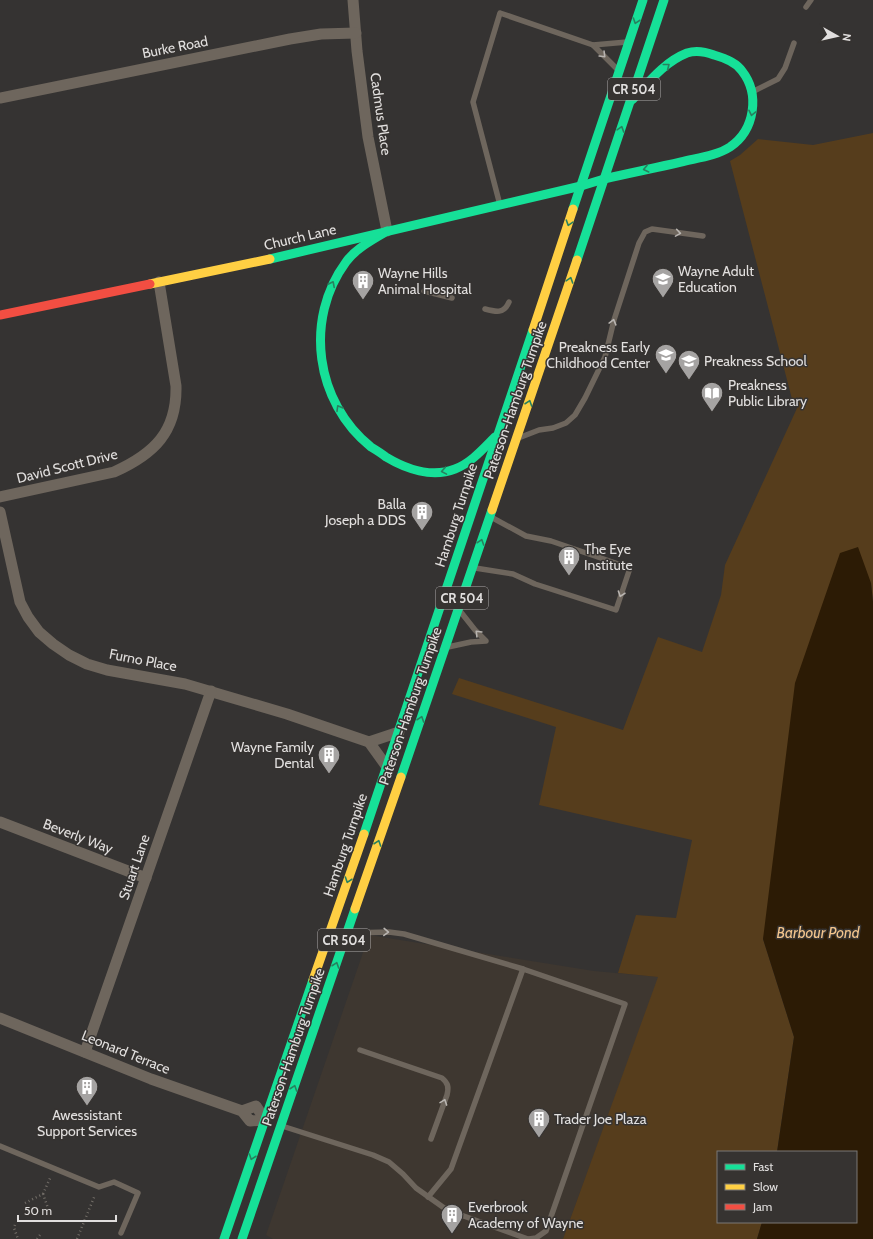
<svg xmlns="http://www.w3.org/2000/svg" width="873" height="1239" font-family="Cabin,sans-serif">
<rect width="100%" height="100%" fill="#353332"/>
<path fill="#3e3730" d="M369,935L594,971L659,977L563,1239H273L266,1235Z"/>
<path fill="#563d1c" d="M873,133V602L871,583L763,939L794,1037L777,1152H718V1222H762L757,1239H563L658,977L618,973L636,915L676,918L692,840L539,805L556,727L452,694L459,678L623,730L658,637L702,652L721,595L725,565L798,406L792,399L730,161L740,155L758,139L813,145Z"/>
<path fill="#2c1b05" d="M858,547L871,583L873,602V1239H757L762,1222H856V1152H777L794,1037L763,939L795,683L840,553Z"/>
<g fill="none" stroke-linecap="round" stroke-linejoin="round">
<g stroke="#736e68" stroke-width="2.5" stroke-dasharray="1 3" stroke-linecap="butt">
<path d="M43,1194L51,1176"/>
<path d="M25,1203L43,1194L49,1211V1213"/>
<path d="M15,1225L14,1228L18,1239"/>
<path d="M37,1239L40,1235"/>
<path d="M77,1239L95,1195"/>
</g>
<g stroke="#6e665d" stroke-width="5.5">
<path d="M806,7L811,0"/>
<path d="M618,70L593,45L627,42"/>
<path d="M754,91L778,79L785,68L794,43"/>
<path d="M500,205L473,102L500,13L593,45"/>
<path d="M424,291L452,298"/>
<path d="M485,309C496,312 504,314 509,302"/>
<path d="M521,437L539,430L553,428L566,423L575,415L585,398L605,357L614,320L639,243L645,232L652,229L703,236"/>
<path d="M475,568L513,574L535,584L616,610L630,568L551,541L526,536L491,517"/>
<path d="M448,647L471,642L486,641L475,630L460,611"/>
<path d="M349,933L389,932L404,934L523,969"/>
<path d="M360,1050L442,1078C448,1083 449,1087 447,1095L431,1139"/>
<path d="M282,1126L373,1155L389,1162L403,1174L416,1188L447,1210L528,1239"/>
<path d="M0,1146L99,1187L114,1182L138,1193L121,1233"/>
<path d="M428,1197L451,1169L523,969L625,1004L546,1231L536,1238L529,1239"/>
</g>
<g stroke="#6e665d" stroke-width="11">
<path d="M353,0L357,51L368,137L387,231"/>
<path d="M0,98L290,39L321,34L356,33"/>
<path d="M0,497L114,472C154,454 177,432 176,386L159,282"/>
<path d="M0,512L20,602L28,617L39,632L53,644L69,655L87,664L107,670L185,684L287,714L369,742L387,767"/>
<path d="M369,742L399,732"/>
<path d="M0,822L146,878"/>
<path d="M0,1018L151,1079L242,1111L250,1121L265,1120L256,1106L242,1111"/>
<path d="M85,1052L211,691"/>
</g>
<g stroke="#16e098" stroke-width="9">
<path d="M604,179C630,173 655,168 681,162C697,158 716,156 730,147C755,130 760,94 742,71C736,62 725,58 714,55C706,52 696,50 687,53C664,62 648,83 632,100"/>
<path d="M573,209L643,0"/>
<path d="M387,231C373,240 356,248 346,262C304,319 315,402 371,447C376,450 381,453 386,457C406,469 432,478 455,469C471,463 483,449 495,437"/>
<path d="M270,259L581,186L604,179"/>
<path d="M577,260L664,0"/>
<path d="M401,777L492,510"/>
<path d="M364,834L533,330"/>
<path d="M224,1239L313,980"/>
<path d="M242,1239L355,909"/>
</g>
<g stroke="#ffcf43" stroke-width="9">
<path d="M150,284L270,259"/>
<path d="M533,330L573,209"/>
<path d="M492,510L577,260"/>
<path d="M355,909L401,777"/>
<path d="M313,980L364,834"/>
</g>
<path stroke="#f24e42" stroke-width="9" d="M0,315L150,284"/>
</g>
<defs><path id="oneway-chevron" d="M-2-3.5L2.5 0L-2 3.5" fill="none" stroke-width="1.6" stroke-linecap="round" stroke-linejoin="round"/></defs>
<g stroke="#28815f">
<use href="#oneway-chevron" transform="translate(636 21) rotate(109)"/>
<use href="#oneway-chevron" transform="translate(667 66) rotate(-38)"/>
<use href="#oneway-chevron" transform="translate(752 113) rotate(102)"/>
<use href="#oneway-chevron" transform="translate(621 129) rotate(-72)"/>
<use href="#oneway-chevron" transform="translate(646 169) rotate(167)"/>
<use href="#oneway-chevron" transform="translate(569 223) rotate(108)"/>
<use href="#oneway-chevron" transform="translate(570 280) rotate(-72)"/>
<use href="#oneway-chevron" transform="translate(332 284) rotate(-63)"/>
<use href="#oneway-chevron" transform="translate(529 403) rotate(-71)"/>
<use href="#oneway-chevron" transform="translate(339 408) rotate(-120)"/>
<use href="#oneway-chevron" transform="translate(444 471) rotate(170)"/>
<use href="#oneway-chevron" transform="translate(481 542) rotate(-71)"/>
<use href="#oneway-chevron" transform="translate(421 719) rotate(-71)"/>
<use href="#oneway-chevron" transform="translate(378 843) rotate(-71)"/>
<use href="#oneway-chevron" transform="translate(348 880) rotate(109)"/>
<use href="#oneway-chevron" transform="translate(336 965) rotate(-71)"/>
<use href="#oneway-chevron" transform="translate(294 1088) rotate(-71)"/>
<use href="#oneway-chevron" transform="translate(252 1157) rotate(109)"/>
</g>
<g stroke="#b9b5b1">
<use href="#oneway-chevron" transform="translate(603 55) rotate(45)"/>
<use href="#oneway-chevron" transform="translate(678 233) rotate(9)"/>
<use href="#oneway-chevron" transform="translate(613 322) rotate(-75)"/>
<use href="#oneway-chevron" transform="translate(621 594) rotate(109)"/>
<use href="#oneway-chevron" transform="translate(478 633) rotate(-135)"/>
<use href="#oneway-chevron" transform="translate(386 932) rotate(2)"/>
<use href="#oneway-chevron" transform="translate(444 1102) rotate(-70)"/>
</g>
<defs>
<g id="school-pin" transform="scale(1.15)"><path d="M0 17L-7.5 6A9.5 9.5 0 1 1 7.5 6Z" fill="#a5a3a2" stroke="#363331"/><path d="M0-5L7-2L0 1L-7-2ZM-4 1L0 2.5L4 1V4Q0 6-4 4Z" fill="#fff"/></g>
<g id="building-pin" transform="scale(1.15)"><path d="M0 17L-7.5 6A9.5 9.5 0 1 1 7.5 6Z" fill="#a5a3a2" stroke="#363331"/><path d="M-4-6H4V6H1V3H-1V6H-4ZM-2.5-4.3h1.7v1.8h-1.7ZM.8-4.3h1.7v1.8H.8ZM-2.5-1h1.7V.8h-1.7ZM.8-1h1.7V.8H.8Z" fill="#fff"/></g>
<g id="library-pin" transform="scale(1.15)"><path d="M0 17L-7.5 6A9.5 9.5 0 1 1 7.5 6Z" fill="#a5a3a2" stroke="#363331"/><path d="M-6-4Q-3-5.5-.7-3.5V5Q-3 3-6 4ZM6-4Q3-5.5 .7-3.5V5Q3 3 6 4Z" fill="#fff"/></g>
</defs>
<g fill-rule="evenodd">
<use href="#school-pin" x="663" y="279"/>
<use href="#building-pin" x="363" y="281"/>
<use href="#school-pin" x="666" y="355"/>
<use href="#school-pin" x="689" y="361"/>
<use href="#library-pin" x="712" y="393"/>
<use href="#building-pin" x="422" y="512"/>
<use href="#building-pin" x="569" y="557"/>
<use href="#building-pin" x="329" y="755"/>
<use href="#building-pin" x="87" y="1087"/>
<use href="#building-pin" x="539" y="1119"/>
<use href="#building-pin" x="452" y="1215"/>
</g>
<g text-anchor="middle" stroke-width="3" stroke-linejoin="round" paint-order="stroke">
<g fill="#363331" stroke="#aeabaa" stroke-width="1">
<rect x="608" y="78" width="52" height="22" rx="3"/>
<rect x="436" y="587" width="52" height="22" rx="3"/>
<rect x="318" y="929" width="52" height="22" rx="3"/>
</g>
<g font-size="13" font-weight="bold" fill="#e1dfde">
<text x="634" y="94">CR 504</text>
<text x="462" y="603">CR 504</text>
<text x="344" y="945">CR 504</text>
</g>
<g font-size="14" fill="#e1dfde" stroke="#363331">
<text transform="translate(175 47) rotate(-11)" y="5">Burke Road</text>
<text transform="translate(381 114) rotate(82)" y="5">Cadmus Place</text>
<text transform="translate(300 237) rotate(-13)" y="5">Church Lane</text>
<text transform="translate(515 400) rotate(-71)" y="5">Paterson-Hamburg Turnpike</text>
<text transform="translate(67 466) rotate(-14)" y="5">David Scott Drive</text>
<text transform="translate(456 515) rotate(-72)" y="5">Hamburg Turnpike</text>
<text transform="translate(143 660) rotate(11)" y="5">Furno Place</text>
<text transform="translate(410 706) rotate(-71)" y="5">Paterson-Hamburg Turnpike</text>
<text transform="translate(78 836) rotate(21)" y="5">Beverly Way</text>
<text transform="translate(345 845) rotate(-71)" y="5">Hamburg Turnpike</text>
<text transform="translate(134 867) rotate(-71)" y="5">Stuart Lane</text>
<text transform="translate(293 1047) rotate(-71)" y="5">Paterson-Hamburg Turnpike</text>
<text transform="translate(126 1052) rotate(22)" y="5">Leonard Terrace</text>
</g>
<g font-size="14" fill="#e1dfde" stroke="#363331" text-anchor="start">
<text x="678" y="276">Wayne Adult<tspan x="678" dy="16">Education</tspan></text>
<text x="378" y="278">Wayne Hills<tspan x="378" dy="16">Animal Hospital</tspan></text>
<text x="650" y="352" text-anchor="end">Preakness Early<tspan x="650" dy="16">Childhood Center</tspan></text>
<text x="704" y="366">Preakness School</text>
<text x="728" y="390">Preakness<tspan x="728" dy="16">Public Library</tspan></text>
<text x="406" y="509" text-anchor="end">Balla<tspan x="406" dy="16">Joseph a DDS</tspan></text>
<text x="584" y="554">The Eye<tspan x="584" dy="16">Institute</tspan></text>
<text x="314" y="752" text-anchor="end">Wayne Family<tspan x="314" dy="16">Dental</tspan></text>
<text x="87" y="1120" text-anchor="middle">Awessistant<tspan x="87" dy="16">Support Services</tspan></text>
<text x="554" y="1124">Trader Joe Plaza</text>
<text x="468" y="1212">Everbrook<tspan x="468" dy="16">Academy of Wayne</tspan></text>
</g>
<g font-size="15" font-style="italic" fill="#f3c58d" stroke="#363331">
<text x="818" y="938">Barbour Pond</text>
</g>
</g>
<rect x="717" y="1151" width="140" height="72" fill="#363331" stroke="#7a7876"/>
<rect x="725" y="1164" width="20" height="6" fill="#16e098" stroke="#7a7876"/>
<text x="753" y="1171" font-size="12" fill="#e1dfde">Fast</text>
<rect x="725" y="1184" width="20" height="6" fill="#ffcf43" stroke="#7a7876"/>
<text x="753" y="1191" font-size="12" fill="#e1dfde">Slow</text>
<rect x="725" y="1204" width="20" height="6" fill="#f24e42" stroke="#7a7876"/>
<text x="753" y="1211" font-size="12" fill="#e1dfde">Jam</text>
<g transform="translate(837 36) rotate(98)" stroke="#363331" stroke-width="3" paint-order="stroke">
<path d="M0-3L7 15L0 10L-7 15Z" fill="#e1dfde"/>
<text y="-6" font-size="11" font-weight="bold" text-anchor="middle" fill="#e1dfde">N</text>
</g>
<path d="M18 1215v6h98v-6" fill="none" stroke="#e1dfde" stroke-width="2"/>
<text x="24" y="1215" font-size="12" fill="#e1dfde" stroke="#363331" stroke-width="3" paint-order="stroke">50 m</text>
</svg>
